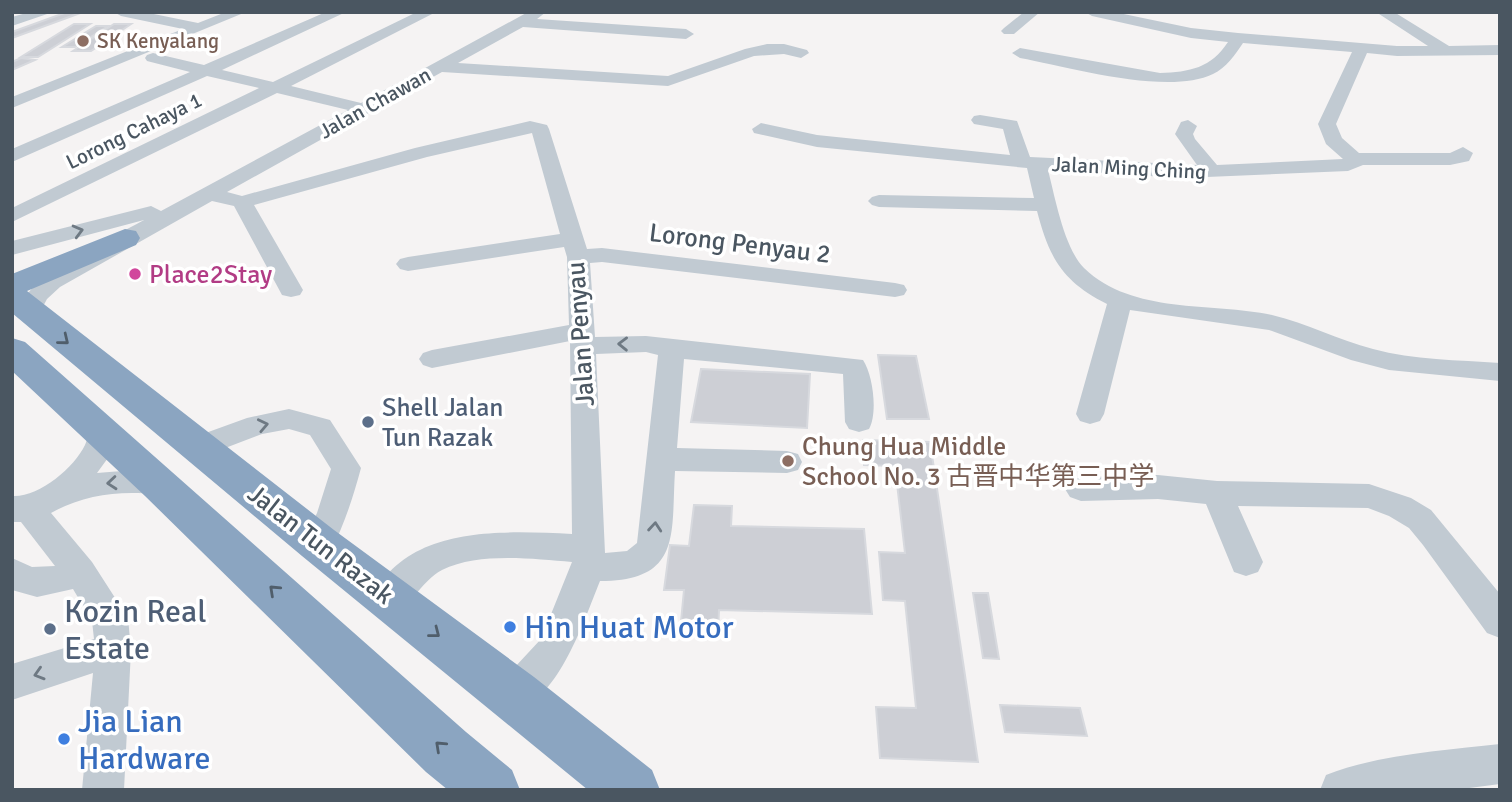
<svg xmlns="http://www.w3.org/2000/svg" width="1512" height="802" font-family="Signika,'Noto Sans SC',sans-serif">
<rect width="100%" height="100%" fill="#f5f3f3"/>
<g fill="#cdcfd5" stroke="#d7d9de" stroke-width="2">
<path d="M67,12H83L12,38V32Z"/>
<path d="M74,24H90L38,57H21Z"/>
<path d="M114,24H131L91,51H73Z"/>
<path d="M96,26H108L75,47H62Z"/>
<path d="M21,58L35,60L12,70V62Z"/>
<path d="M878,355L916,356L929,419H887Z"/>
<path d="M701,369L810,374L807,428L691,422Z"/>
<path d="M863,440L930,442L978,762L880,758L876,707L916,708L905,601L883,600L879,552L905,553L895,466L864,465Z"/>
<path d="M694,505L732,506L731,526L864,529L872,614L719,610L718,632H680L684,590H664L670,545L689,546Z"/>
<path d="M973,593H988L999,659L983,658Z"/>
<path d="M1000,705L1080,708L1087,736L1005,732Z"/>
</g>
<g fill="none" stroke-linecap="round" stroke-linejoin="round">
<g fill="#c1cad2" fill-rule="evenodd">
<path d="M30,12H53L12,26V17Z"/>
<path d="M114,12H144L198,23L226,12H246L12,108V97L183,29L121,16Z"/>
<path d="M326,12H346L222,70L273,82L417,12H436L291,86L361,103L528,12H546L537,19L686,29L694,34L686,39L523,27L458,63L668,76L745,49L767,44H784L807,50L809,53L801,58L784,54L754,56L668,86L442,72L227,192L242,196L415,148L530,121L547,125L549,129L587,249L602,248L895,283L904,285L907,290L904,295L895,297L602,262L590,263L595,337L646,336L863,360C873,375 878,413 869,429L859,432L849,429L845,422L843,374L684,359L677,448L787,451L798,454L802,462L798,470L787,473L675,471C671,534 682,581 600,581C583,623 560,695 515,713L501,708L496,695L501,682L541,639L572,562C532,559 479,552 442,570C417,583 407,620 377,609L372,598C407,524 504,531 572,534L570,341L432,368L423,365L419,359L423,353L432,350L569,325L567,257L564,247L408,271L400,269L396,264L400,259L408,257L560,234L532,133L427,157L254,205L303,290L300,295L291,297L282,295L234,206L212,201L60,287L47,299L38,316L29,319L20,316L17,311C37,266 103,243 144,220L12,255V241L151,206L161,211L348,110L277,93L12,222V208L259,88L207,76L12,162V149L190,72L147,61L145,58L147,55L153,53L204,65ZM646,352L658,355L637,543L627,551L605,553L596,354Z"/>
<path d="M1024,12H1040L1014,34H1004L1001,31L1004,28Z"/>
<path d="M1085,12H1114L1191,28L1238,33L1397,46H1428L1376,12H1394L1449,46L1500,45V55L1397,56L1367,53L1336,124L1342,138L1359,153H1450L1463,147L1473,153L1469,161L1450,165H1363L1348,171L1183,178L1048,170C1055,197 1064,248 1084,268C1133,315 1211,302 1272,315C1307,323 1338,340 1373,349C1414,360 1458,360 1500,363V381L1389,370L1351,360L1269,330L1130,310L1104,414L1100,421L1090,424L1080,421L1076,414L1107,304C1063,282 1049,258 1037,211L879,207L872,205L868,201L872,197L879,195L1034,198L1027,168L817,147L754,133L752,129L761,123L817,135L1010,155L1003,129L974,124L971,120L974,116L980,115L1017,121L1030,157L1197,165L1175,134L1181,122L1188,120L1197,126L1193,134L1195,139L1217,165L1343,159L1326,144L1318,124L1352,52L1243,43C1235,55 1226,68 1213,74C1168,96 1069,67 1020,58L1012,53L1020,48L1160,73C1190,72 1211,68 1228,42L1191,38L1092,16Z"/>
<path d="M289,409L330,420L361,468C353,498 344,525 330,553L318,556L306,553L302,543L317,513L331,469L310,435L289,429L262,434L199,458L189,455L184,447L189,439L247,418Z"/>
<path d="M103,422L113,425L118,432L113,451L97,473C122,471 146,468 171,476L175,484L171,492C159,496 150,493 138,493C108,492 77,498 51,513L92,562L128,618L131,650L124,790H82L93,673L12,700V664L94,639L92,621L73,589L37,597L12,590V558L32,567L55,566L21,522H12V496C38,498 74,468 85,445C88,438 89,431 93,425Z"/>
<path d="M1158,475L1217,481L1369,484L1411,498L1431,510L1500,594V638L1487,633L1423,545L1409,528L1389,516L1368,508L1238,506L1263,562L1258,572L1246,576L1234,572L1206,504L1158,499L1081,501L1070,497L1065,489L1070,481L1081,477Z"/>
<path d="M1500,744V784L1454,790H1320L1326,775C1376,755 1446,750 1500,744Z"/>
</g>
<g fill="#8ba5c1" fill-rule="evenodd">
<path d="M125,229L136,231L140,238L136,245L27,291L334,530L534,677L652,770L660,790H588L302,556L12,313V274Z"/>
<path d="M12,338L25,342L466,732L512,770L520,790H448L426,772L145,496L12,371Z"/>
</g>
</g>
<defs><path id="oneway-chevron" d="M-2-3.5L2.5 0L-2 3.5" fill="none" stroke-width="1.6" stroke-linecap="round" stroke-linejoin="round" transform="scale(1.75)"/></defs>
<g stroke="#6e7983">
<use href="#oneway-chevron" transform="translate(78 231) rotate(-15)"/>
<use href="#oneway-chevron" transform="translate(623 344) rotate(-179)"/>
<use href="#oneway-chevron" transform="translate(263 425) rotate(-12)"/>
<use href="#oneway-chevron" transform="translate(112 483) rotate(175)"/>
<use href="#oneway-chevron" transform="translate(655 527) rotate(-85)"/>
<use href="#oneway-chevron" transform="translate(39 674) rotate(163)"/>
</g>
<g stroke="#505e6b">
<use href="#oneway-chevron" transform="translate(64 340) rotate(39)"/>
<use href="#oneway-chevron" transform="translate(274 590) rotate(-137)"/>
<use href="#oneway-chevron" transform="translate(435 633) rotate(38)"/>
<use href="#oneway-chevron" transform="translate(440 746) rotate(-137)"/>
</g>
<g fill="#8d6e63" stroke="#fff" stroke-width="2.5">
<circle cx="83" cy="41" r="7"/>
<circle cx="788" cy="461" r="7"/>
</g>
<circle fill="#d1479c" stroke="#fff" stroke-width="2.5" cx="135" cy="274" r="7"/>
<g fill="#5c6f8a" stroke="#fff" stroke-width="2.5">
<circle cx="368" cy="422" r="7"/>
<circle cx="50" cy="629" r="7"/>
</g>
<g fill="#3f7fe0" stroke="#fff" stroke-width="2.5">
<circle cx="510" cy="627" r="7"/>
<circle cx="64" cy="739" r="7"/>
</g>
<g text-anchor="middle" stroke-width="7" stroke-linejoin="round" paint-order="stroke">
<g font-size="21" fill="#785e54" stroke="#fff" text-anchor="start">
<text x="97" y="48">SK Kenyalang</text>
</g>
<g font-size="21" fill="#4a5661" stroke="#fff">
<text transform="translate(375 103) rotate(-29)" y="7">Jalan Chawan</text>
<text transform="translate(134 131) rotate(-26)" y="7">Lorong Cahaya 1</text>
<text transform="translate(1129 168) rotate(3)" y="7">Jalan Ming Ching</text>
</g>
<g font-size="26" fill="#4a5661" stroke="#fff">
<text transform="translate(740 243) rotate(7)" y="9">Lorong Penyau 2</text>
<text transform="translate(580 334) rotate(-94)" y="9">Jalan Penyau</text>
<text transform="translate(321 544) rotate(38)" y="9">Jalan Tun Razak</text>
</g>
<g font-size="26" fill="#b23c85" stroke="#fff" text-anchor="start">
<text x="149" y="283">Place2Stay</text>
</g>
<g font-size="26" fill="#4e5e75" stroke="#fff" text-anchor="start">
<text x="382" y="416">Shell Jalan<tspan x="382" dy="30">Tun Razak</tspan></text>
</g>
<g font-size="26" fill="#785e54" stroke="#fff" text-anchor="start">
<text x="802" y="455">Chung Hua Middle<tspan x="802" dy="30">School No. 3 古晋中华第三中学</tspan></text>
</g>
<g font-size="32" fill="#4e5e75" stroke="#fff" text-anchor="start">
<text x="64" y="622">Kozin Real<tspan x="64" dy="37">Estate</tspan></text>
</g>
<g font-size="32" fill="#366cbe" stroke="#fff" text-anchor="start">
<text x="524" y="638">Hin Huat Motor</text>
<text x="78" y="732">Jia Lian<tspan x="78" dy="37">Hardware</tspan></text>
</g>
</g>
<rect width="1512" height="802" fill="none" stroke="#4a5661" stroke-width="28"/>
</svg>
